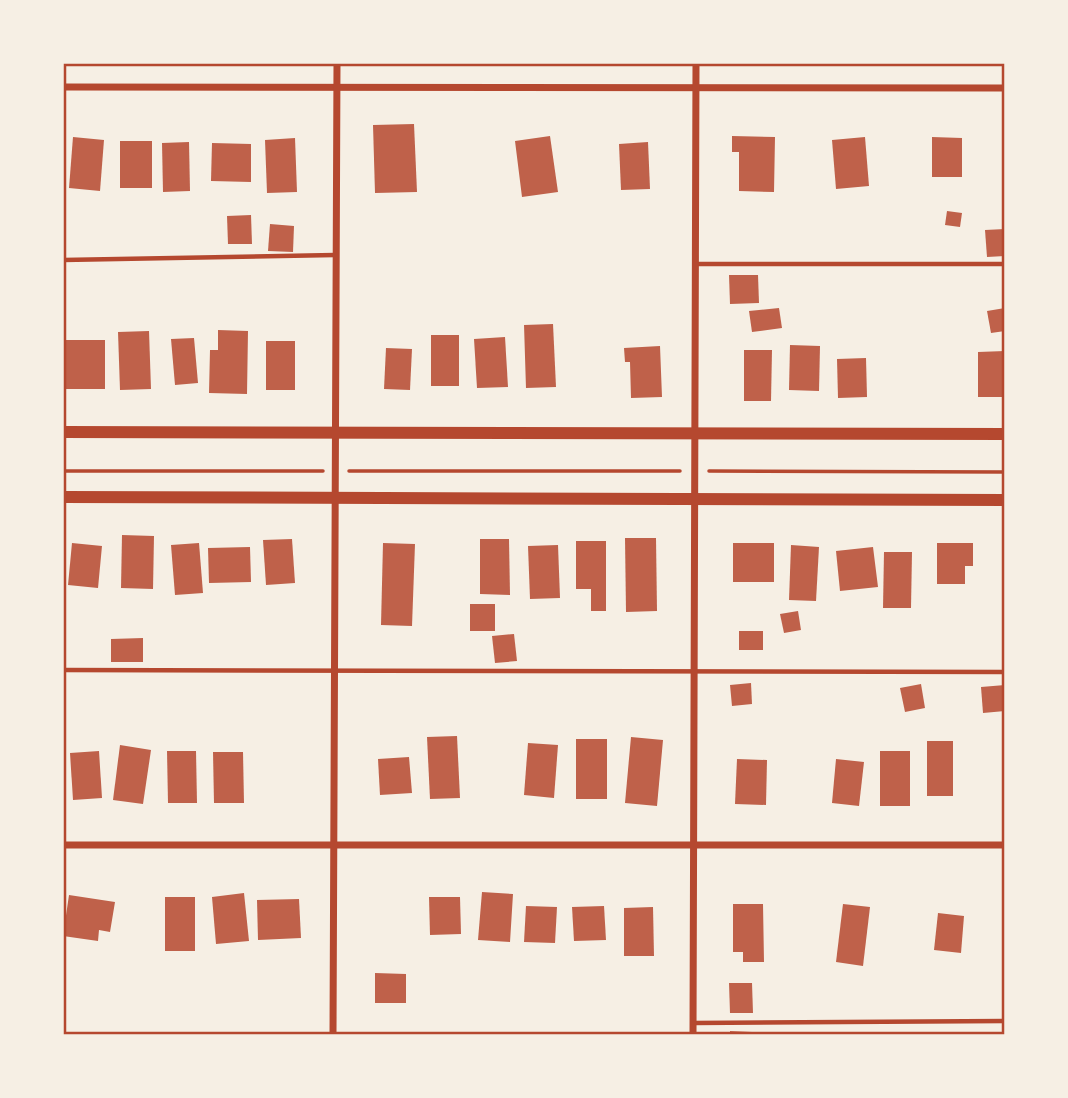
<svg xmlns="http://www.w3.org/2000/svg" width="1068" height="1098" font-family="Commissioner,sans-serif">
<rect width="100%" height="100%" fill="#f6efe4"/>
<g fill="#bf614a">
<path d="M414,124L417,192L375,193L373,125Z"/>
<path d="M550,136L558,192L522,197L515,141Z"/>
<path d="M732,136L775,137L774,192L739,191V152H732Z"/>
<path d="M73,137L104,140L100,191L69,188Z"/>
<path d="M865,137L869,186L836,189L832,140Z"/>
<path d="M932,137L962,138V177H932Z"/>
<path d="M295,138L297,192L267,193L265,140Z"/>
<rect x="120" y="141" width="32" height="47"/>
<path d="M189,142L190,191L163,192L162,143Z"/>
<path d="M648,142L650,189L621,190L619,144Z"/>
<path d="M212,143L251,144V182L211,181Z"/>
<path d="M947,211L962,213L960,227L945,225Z"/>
<path d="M251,215L252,244H228L227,216Z"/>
<path d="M270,224L294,226L293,252L268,251Z"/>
<path d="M1005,229V256L987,257L985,230Z"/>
<path d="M729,275H758L759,303L730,304Z"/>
<path d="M779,308L782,328L752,332L749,311Z"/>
<path d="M1005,308V331L991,333L987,311Z"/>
<path d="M553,324L556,387L526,388L524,325Z"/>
<path d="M218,330L248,331L247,394L209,393L210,350H218Z"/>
<path d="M149,331L151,389L120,390L118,332Z"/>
<rect x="431" y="335" width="28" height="51"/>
<path d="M505,337L508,387L477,388L474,339Z"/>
<path d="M194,338L198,383L175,385L171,339Z"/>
<rect x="64" y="340" width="41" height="49"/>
<rect x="266" y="341" width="29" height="49"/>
<path d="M790,345L820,346L819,391L789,390Z"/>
<path d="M660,346L662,397L631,398L630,362H625L624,348Z"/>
<path d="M386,348L412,349L410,390L384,389Z"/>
<path d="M744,350H772L771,401H744Z"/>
<path d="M1005,351V397H978V352Z"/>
<path d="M866,358L867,397L838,398L837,359Z"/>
<path d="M122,535L154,536L153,589L121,588Z"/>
<path d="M625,538H656L657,611L626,612Z"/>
<path d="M292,539L295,583L266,585L263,540Z"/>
<path d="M480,539H509L510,595L480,594Z"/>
<path d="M576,541H606V611H591V589H576Z"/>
<path d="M72,543L102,546L98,588L68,585Z"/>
<path d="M199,543L203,593L175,595L171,545Z"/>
<path d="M383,543L415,544L412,626L381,625Z"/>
<rect x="733" y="543" width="41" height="39"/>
<path d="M937,543H973V566H965V584H937Z"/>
<path d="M558,545L560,598L530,599L528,546Z"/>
<path d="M791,545L819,547L816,601L789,600Z"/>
<path d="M250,547L251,582L209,583L208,548Z"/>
<path d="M873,547L878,587L840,591L836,551Z"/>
<path d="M884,552H912L911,608H883Z"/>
<rect x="470" y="604" width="25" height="27"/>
<path d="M798,611L801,630L784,633L780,614Z"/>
<rect x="739" y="631" width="24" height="19"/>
<path d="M514,634L517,661L495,663L492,636Z"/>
<path d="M143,638V662H111V639Z"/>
<path d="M751,683L752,704L732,706L730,685Z"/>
<path d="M921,684L925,708L905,712L900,688Z"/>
<path d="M1005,685V711L983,713L981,687Z"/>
<path d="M457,736L460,798L430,799L427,737Z"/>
<path d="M631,737L663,740L657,806L625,803Z"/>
<rect x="576" y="739" width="31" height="60"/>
<rect x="927" y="741" width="26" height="55"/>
<path d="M528,743L558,745L554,798L524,795Z"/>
<path d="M120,745L151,750L143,804L113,800Z"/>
<path d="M99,751L102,798L73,800L70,753Z"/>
<path d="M167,751H196L197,803H168Z"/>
<rect x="880" y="751" width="30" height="55"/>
<path d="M213,752H243L244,803H214Z"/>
<path d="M409,757L412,793L380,795L378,759Z"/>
<path d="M737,759L767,760L766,805L735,804Z"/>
<path d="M836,759L864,762L859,806L832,803Z"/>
<path d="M482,892L513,894L510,942L478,940Z"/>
<path d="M244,893L249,941L216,944L212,897Z"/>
<path d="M69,895L115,902L110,932L99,930L98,941L63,936Z"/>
<rect x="165" y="897" width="30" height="54"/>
<path d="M429,897H460L461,934L430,935Z"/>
<path d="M299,899L301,938L258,940L257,900Z"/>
<path d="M733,904H763L764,962H743V952H733Z"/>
<path d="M843,904L870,907L863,966L836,962Z"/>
<path d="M526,906L557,907L555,943L524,942Z"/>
<path d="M604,906L606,940L574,941L572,907Z"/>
<path d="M653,907L654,956H624V908Z"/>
<path d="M938,913L964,916L961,953L934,950Z"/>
<path d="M375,973L406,974V1003H375Z"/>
<path d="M729,983H752L753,1013H730Z"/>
<path d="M730,1031L752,1032V1035H730Z"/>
</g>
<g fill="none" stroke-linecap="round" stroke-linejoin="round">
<g stroke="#b5482f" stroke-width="3.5">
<path d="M63,471H323"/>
<path d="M349,471H680"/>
<path d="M709,471L1005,472"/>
</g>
<g stroke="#b5482f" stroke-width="4.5">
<path d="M63,260L335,255"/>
<path d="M696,264H1005"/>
<path d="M63,670L1005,672"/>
<path d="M694,1023L1005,1021"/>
</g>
<g stroke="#b5482f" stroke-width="7">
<path d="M63,87L1005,88"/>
<path d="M63,845H1005"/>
<path d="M333,1035L337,63"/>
<path d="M693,1035L696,63"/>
</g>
<g stroke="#b5482f" stroke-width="12">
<path d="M63,432L1005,434"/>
<path d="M63,497L1005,500"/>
</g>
</g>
<rect width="1068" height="1098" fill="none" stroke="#f6efe4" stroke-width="130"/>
<rect x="65" y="65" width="938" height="968" fill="none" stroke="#b5482f" stroke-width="2.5"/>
</svg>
